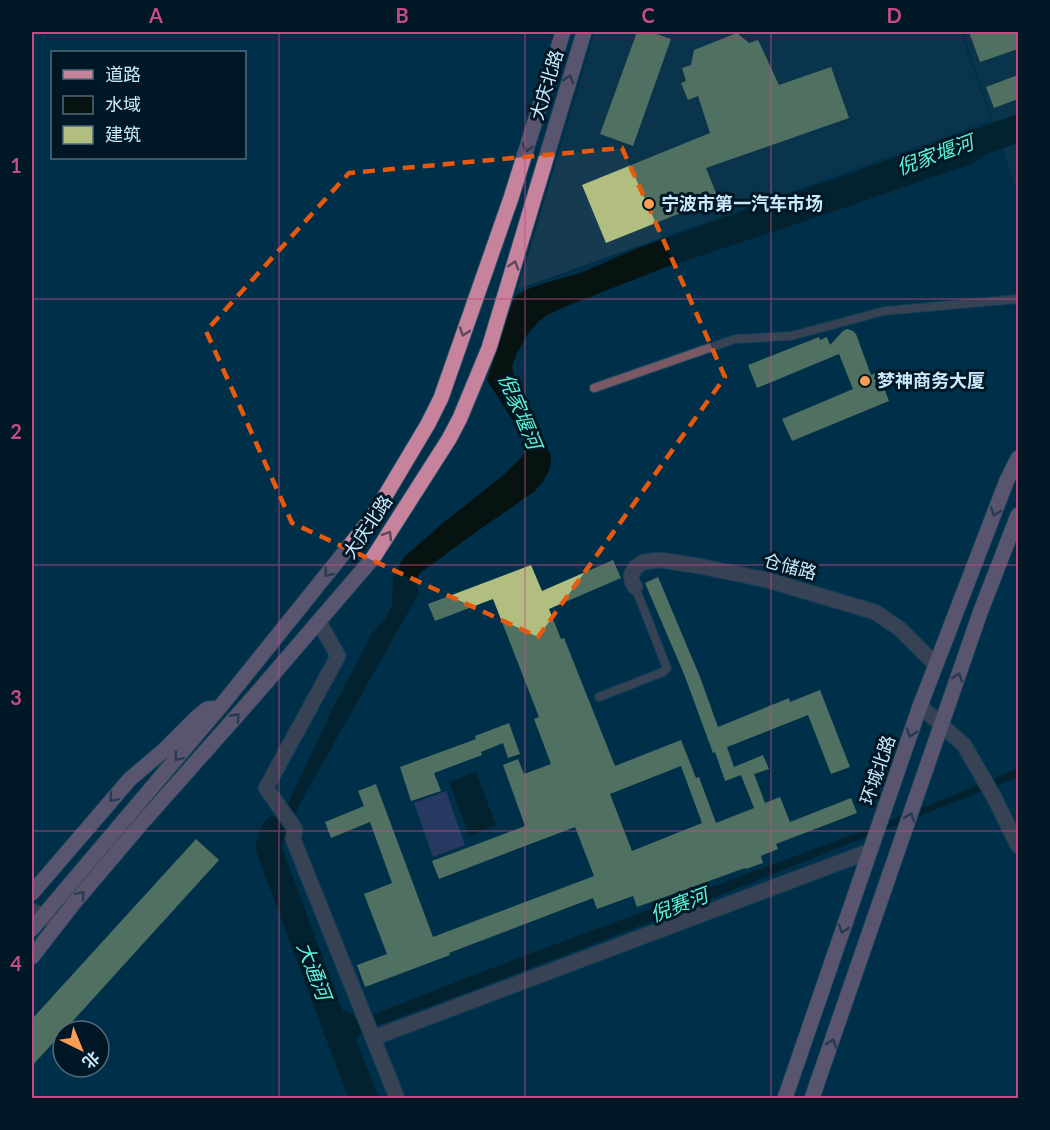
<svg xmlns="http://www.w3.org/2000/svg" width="1050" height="1130" font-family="Lato,'Noto Sans SC',sans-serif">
<rect width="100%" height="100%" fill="#003049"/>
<g fill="#163b50">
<path d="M595,32H960L991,120L518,289Z"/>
<path d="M963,32H1018V194Z"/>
</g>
<path fill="#57457d" d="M446,791L465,845L433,857L414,803Z"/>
<g fill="#061310">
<path d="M1018,114V143L986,154L974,163L779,230L666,267L567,306L547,315L540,320L527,335L516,355L512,366L514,378L532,419L551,455L550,468L544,480L535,491L469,537L420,573L416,580L419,593L307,791C301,802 295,814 290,826C286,834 282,839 282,848L343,1011L359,1016L375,1014C588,927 807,858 1018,768V777L710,899L468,992L365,1030L356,1039L379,1098H348L256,851C256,838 260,822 271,816L275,817L279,816L288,803L333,708L371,635L387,616L392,605L393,579L403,558L444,522L501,477L521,458L533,441L524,429H518L487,380L514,298C529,284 565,279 585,271C603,264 620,255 638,248Z"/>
<path d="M476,772L496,825L469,836L449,782Z"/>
</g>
<g fill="#b2be80" fill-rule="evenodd">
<path d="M637,32H651L671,39L633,146L600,134Z"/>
<path d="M969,32H1018V49L980,62Z"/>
<path d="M737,33L749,43L758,40L779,85L831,67L849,118L706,168L718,198L606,243L582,185L710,133L698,96L688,100L681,83L686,81L682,68L691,65L694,50Z"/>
<path d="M1018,75V99L994,108L986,87Z"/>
<path d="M847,329L853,331L856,334L871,375L878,372L889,401L792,441L782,419L853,389L839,354L757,388L748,365L819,337L820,340L827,337L830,345L843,331Z"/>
<path d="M613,560L621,578L549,609L561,639L564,638L615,766L681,740L696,778L699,777L716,823L754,808L741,775L725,781L715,752L713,753L684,674L645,583L658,577L700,677L718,727L789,698L790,702L820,690L850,767L831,774L808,715L727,747L734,767L763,755L769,769L754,774L765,803L780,797L790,822L851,798L857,813L776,844L778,849L761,856L763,863L746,869L745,868L637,907L633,896L597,909L593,898L449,953L450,955L365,987L357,965L387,954L364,894L392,883L370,822L331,838L325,822L364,806L358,791L376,784L433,937L594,876L575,827L439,879L432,861L525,826L503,765L518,759L524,774L551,764L534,719L539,717L493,599L435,621L428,604L531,565L542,591ZM681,766L702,823L632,851L610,794Z"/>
<path d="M509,723L520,754L508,758L503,743L481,752L482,755L434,773L441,791L411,801L400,767L476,739L475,736Z"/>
<path d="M196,839L219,860L32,1066V1019Z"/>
</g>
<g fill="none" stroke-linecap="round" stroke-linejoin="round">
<g stroke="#204e66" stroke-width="10">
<g id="service">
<path d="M594,388L735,339L791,336L884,311L1018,299"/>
<path d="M599,697L663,672L667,668L635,587"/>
</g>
</g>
<g stroke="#204e66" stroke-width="17">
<g id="minor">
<path d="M635,587L632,581L631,575L636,567L643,562L660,560L699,566L767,580L875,612L900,629L936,665"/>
<path d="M319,622L338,656L266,788L295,829L293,839L373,1038"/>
<path d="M920,706L964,745L994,797L1018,846"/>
<path d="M32,911L58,923"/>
<path d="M397,1098L373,1038L870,851"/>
</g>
</g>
<g stroke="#204e66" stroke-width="17">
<g id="primary">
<path d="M32,893L130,779L163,751L196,718L207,709L217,708"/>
<path d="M32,929L220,707L372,518L428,424L441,398L511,198L563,32"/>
<path d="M32,957L74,903L141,824L257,693L373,558L449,439L460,418L489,348L584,32"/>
<path d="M785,1098L920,706L1007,480L1018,458"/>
<path d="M812,1098L980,613L1018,515"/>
</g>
</g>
<use href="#service" stroke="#7b5964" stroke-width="8"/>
<use href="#minor" stroke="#7b5964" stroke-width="15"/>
<use href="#primary" stroke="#c8839c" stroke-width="15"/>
</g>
<defs><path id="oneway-chevron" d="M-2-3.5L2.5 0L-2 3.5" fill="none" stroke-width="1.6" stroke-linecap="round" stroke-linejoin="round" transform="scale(1.5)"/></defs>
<g stroke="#5a485b">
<use href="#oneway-chevron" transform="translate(569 79) rotate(-73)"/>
<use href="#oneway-chevron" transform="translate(527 148) rotate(107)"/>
<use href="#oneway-chevron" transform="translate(514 265) rotate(-73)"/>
<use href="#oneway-chevron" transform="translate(464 332) rotate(109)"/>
<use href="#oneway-chevron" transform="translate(995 512) rotate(111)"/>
<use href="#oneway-chevron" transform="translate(388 535) rotate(-58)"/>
<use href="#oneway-chevron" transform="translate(328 573) rotate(128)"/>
<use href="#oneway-chevron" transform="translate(958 677) rotate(-71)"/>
<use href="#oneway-chevron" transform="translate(236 717) rotate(-48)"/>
<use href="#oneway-chevron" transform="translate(911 733) rotate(109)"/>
<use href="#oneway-chevron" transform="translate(178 757) rotate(130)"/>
<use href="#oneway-chevron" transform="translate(113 798) rotate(131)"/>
<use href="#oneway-chevron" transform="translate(910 817) rotate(-71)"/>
<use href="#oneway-chevron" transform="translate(81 895) rotate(-50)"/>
<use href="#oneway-chevron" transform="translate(843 929) rotate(109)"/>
<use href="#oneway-chevron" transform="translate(832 1043) rotate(-71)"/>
</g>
<path d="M0 0H1050V1130H0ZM622,148L725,377L538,637L292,523L206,331L349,173Z" fill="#003049" fill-opacity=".55" fill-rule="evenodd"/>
<path fill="none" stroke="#e8590c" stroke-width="4.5" stroke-dasharray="12 8" stroke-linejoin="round" d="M622,148L725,377L538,637L292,523L206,331L349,173Z"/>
<path fill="none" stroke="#c44c84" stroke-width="1.5" stroke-opacity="0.55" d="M279,32V1098M525,32V1098M771,32V1098M32,299H1018M32,565H1018M32,831H1018"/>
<g fill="#fc9d53" stroke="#001725" stroke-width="2">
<circle cx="649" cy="204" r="6"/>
<circle cx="865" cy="381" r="6"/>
</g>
<g text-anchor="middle" stroke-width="6" stroke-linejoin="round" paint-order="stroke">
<g font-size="18" fill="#cbe9fd" stroke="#001725">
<text transform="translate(547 85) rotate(-73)" y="6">大庆北路</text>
<text transform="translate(368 527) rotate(-56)" y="6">大庆北路</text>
<text transform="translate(790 567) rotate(15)" y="6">仓储路</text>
<text transform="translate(878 770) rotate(-71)" y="6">环城北路</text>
</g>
<g font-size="18" font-weight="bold" fill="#cbe9fd" stroke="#001725" text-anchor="start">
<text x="661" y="210">宁波市第一汽车市场</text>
<text x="877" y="387">梦神商务大厦</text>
</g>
<g font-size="20" font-style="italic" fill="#5bf3d4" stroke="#001725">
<text transform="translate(935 155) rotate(-20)" y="7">倪家堰河</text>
<text transform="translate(520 411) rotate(67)" y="7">倪家堰河</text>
<text transform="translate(679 905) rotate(-21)" y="7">倪赛河</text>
<text transform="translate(314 971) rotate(69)" y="7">大通河</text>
</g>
</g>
<rect width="1050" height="1130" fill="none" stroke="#001725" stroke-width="66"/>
<rect x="51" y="51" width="195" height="108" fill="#001725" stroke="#516b7b" stroke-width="1.5"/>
<rect x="63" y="70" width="30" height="9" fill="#c8839c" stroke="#516b7b" stroke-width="1.5"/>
<text x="105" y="81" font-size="18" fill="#cbe9fd">道路</text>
<rect x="63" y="96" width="30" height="18" fill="#061310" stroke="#516b7b" stroke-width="1.5"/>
<text x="105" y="111" font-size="18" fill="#cbe9fd">水域</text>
<rect x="63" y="126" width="30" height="18" fill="#b2be80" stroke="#516b7b" stroke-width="1.5"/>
<text x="105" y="141" font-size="18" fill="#cbe9fd">建筑</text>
<g transform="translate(81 1049) rotate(137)"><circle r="28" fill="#001725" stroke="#516b7b" stroke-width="1.5"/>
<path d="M0-4.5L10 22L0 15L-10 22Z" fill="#fc9d53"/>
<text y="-9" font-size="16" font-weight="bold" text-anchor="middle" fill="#cbe9fd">北</text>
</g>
<rect x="33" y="33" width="984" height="1064" fill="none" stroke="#c44c84" stroke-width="2"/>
<g font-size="20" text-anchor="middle" font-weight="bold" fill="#c44c84">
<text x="156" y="23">A</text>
<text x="402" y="23">B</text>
<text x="648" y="23">C</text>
<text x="894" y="23">D</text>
<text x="16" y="173">1</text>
<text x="16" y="439">2</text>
<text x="16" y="705">3</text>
<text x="16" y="971">4</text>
</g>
</svg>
